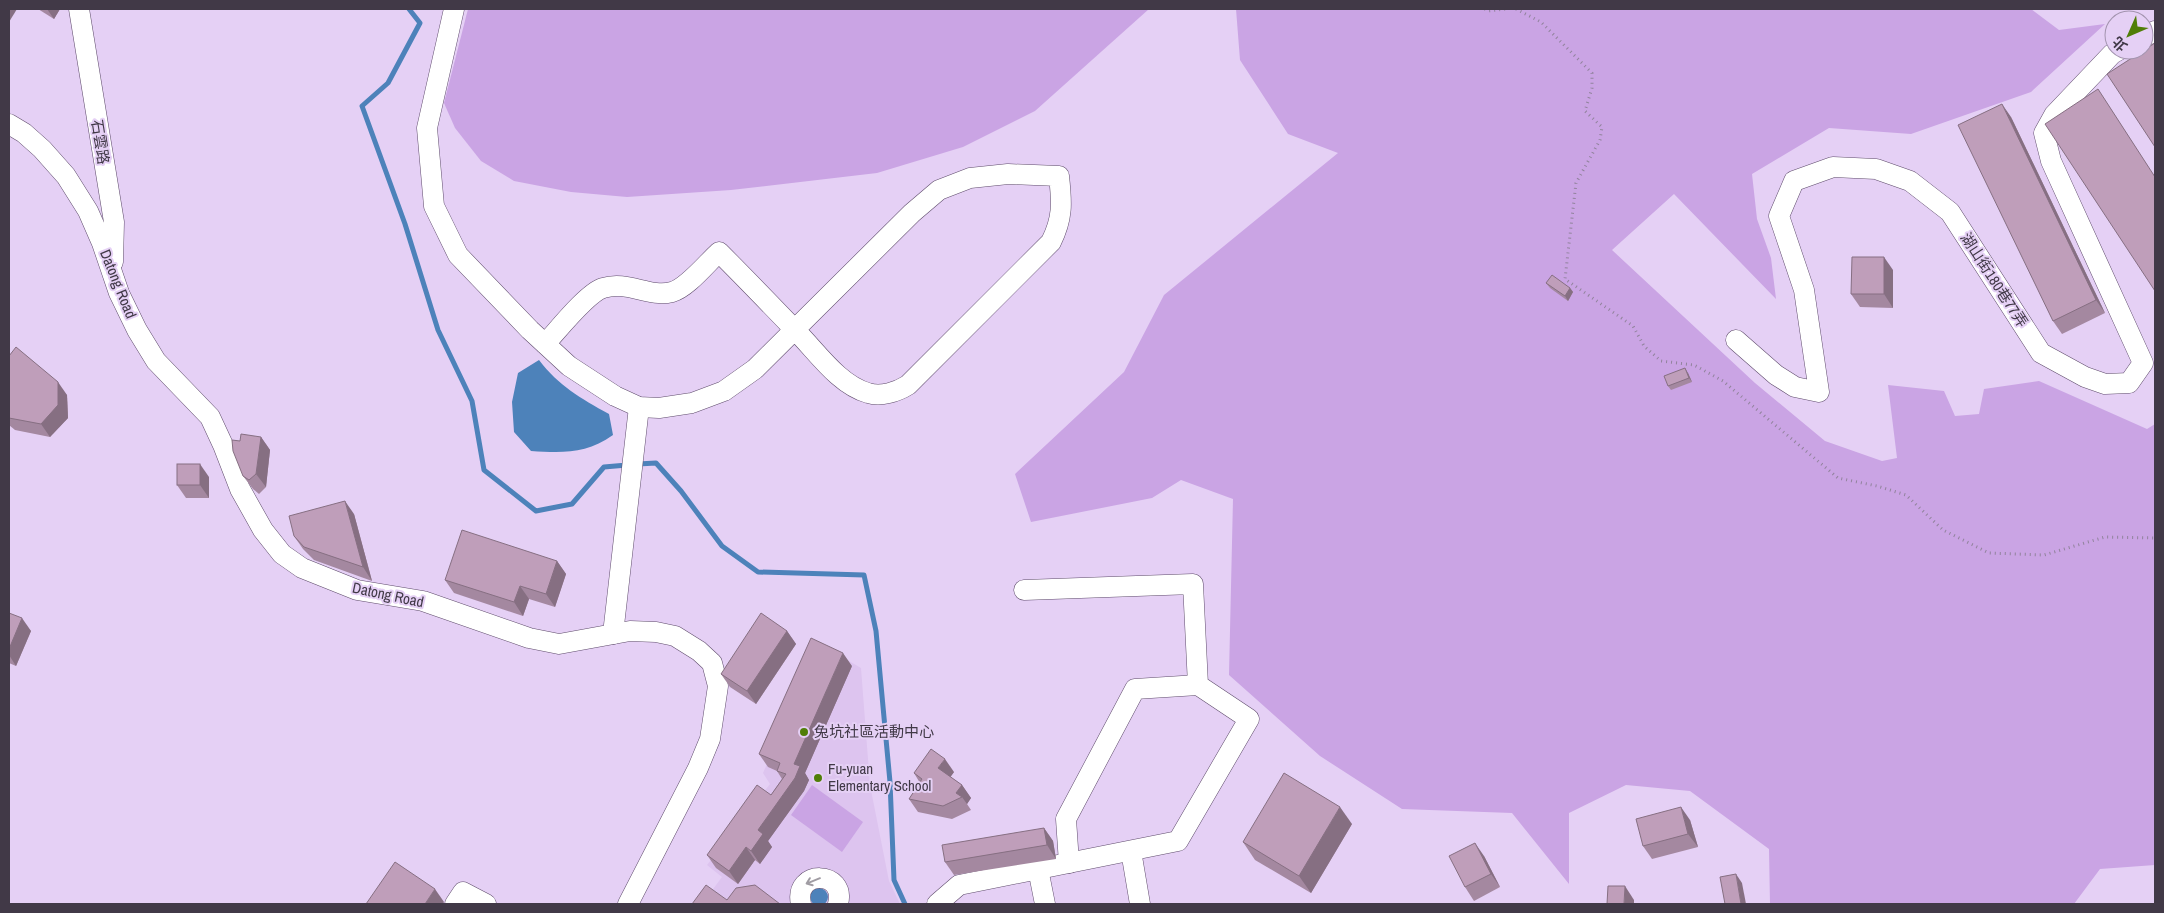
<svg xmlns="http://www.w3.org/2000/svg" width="2164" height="913" font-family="'Archivo Narrow','Noto Sans TC',sans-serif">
<rect width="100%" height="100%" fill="#e5d0f5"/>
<path fill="#ddc4ef" d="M820,644L861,668L870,785L889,881L900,904H702L722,877L707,865L770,784L763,773Z"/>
<g fill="#caa4e4">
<path d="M468,9H1149L1035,111L963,147L877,173L731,190L627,197L571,192L514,181L481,161L455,128L444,103Z"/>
<path d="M1236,9H2031L2059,30L2105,24L2031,92L1911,134L1829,128L1752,174L1757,219L1771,258L1776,299L1674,194L1612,250L1755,383L1825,441L1882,461L1897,458L1888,385L1944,391L1955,416L1979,414L1984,389L2039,381L2147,429L2155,424V865L2100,869L2074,904H1770L1769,849L1690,791L1626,785L1569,813V884L1512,813L1402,809L1320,756L1229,675L1233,499L1181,480L1152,498L1031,522L1015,474L1124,372L1164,295L1338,153L1288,134L1240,60Z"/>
<path d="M812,785L863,822L842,852L791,815Z"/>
</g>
<g fill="#4d82ba">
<path d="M539,360C559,386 580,398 609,414L613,435C586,454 563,453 531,451L514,432L512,402L518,373Z"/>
<circle cx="819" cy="897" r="9"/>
</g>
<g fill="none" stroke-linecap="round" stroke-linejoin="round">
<g stroke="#4d82ba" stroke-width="5">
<path d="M409,9L420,23L388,83L362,106L405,224L438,330L472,401L484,470L536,511L572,504L604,467L627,465"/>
<path d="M638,464L656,463L681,491L722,546L758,572L864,575L876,631L890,782L894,880L905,904"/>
</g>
<g stroke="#5f4c6c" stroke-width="21">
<g id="minor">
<path d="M79,9L114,222L113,262"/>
<path d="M454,9L427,128L434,206L458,255L530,330L569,366L615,396L639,407L659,408L692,403L724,391L755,369L912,213L939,190L970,178L1008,174L1059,176C1062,203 1063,218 1051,242L908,385C897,392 881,397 868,393C839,385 817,352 796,331C771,305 745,278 719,252C707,263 687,288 672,292C649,298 627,280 603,288C587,293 558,330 545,344"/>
<path d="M2144,37L2155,31"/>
<path d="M9,124L24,133L42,149L66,176L88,211L102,243L119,293L137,330L156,361L210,417L223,445L240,489L263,530L282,554L302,568L357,590L423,601L529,638L559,644L630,631L656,632L675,636L699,651L712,663L718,686L710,739L698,768L628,904"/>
<path d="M1736,340L1776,375L1795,387L1819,392L1804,290L1779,216L1794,181L1833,167L1876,169L1910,181L1950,212L2041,353L2085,377L2105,384L2129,383L2143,363L2051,161L2044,133L2054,115L2112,54L2119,50"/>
<path d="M613,634L639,407"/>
<path d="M1131,851L1140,904"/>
<path d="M1069,863L1066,819L1135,689L1198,685"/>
<path d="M1038,869L1045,904"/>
<path d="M455,904L463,892L486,904"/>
<path d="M801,904C793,869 847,870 838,904"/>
<path d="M937,904L959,885L1178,841L1249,719L1198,685L1193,584L1024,590"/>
</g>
</g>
<g stroke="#91839c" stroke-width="3" stroke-dasharray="1 4" stroke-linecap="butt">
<path d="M1485,9L1487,11L1506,9"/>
<path d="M1516,9L1541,22L1592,73V88L1585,111L1602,127L1600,140L1576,183L1565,279L1633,326L1644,346L1661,361L1694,365L1723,381L1838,478L1877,486L1906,495L1943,530L1989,553L2044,555L2105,537L2155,538"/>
</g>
<use href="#minor" stroke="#fff" stroke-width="20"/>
</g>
<g fill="#a488a0">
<path d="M38,9H60L54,19Z"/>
<path d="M2011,117L2105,313L2062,334L2053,321Z"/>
<path d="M1893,270V308L1860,307L1851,294Z"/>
<path d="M1546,283L1570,288L1573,292L1568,301L1550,288Z"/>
<path d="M9,356L67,395L68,418L50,437L15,430L9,425Z"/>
<path d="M1688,373L1692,382L1671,390L1668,386Z"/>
<path d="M261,437L270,450L266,487L259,494L253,489L243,476L240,441Z"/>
<path d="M209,477V498H186L177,485Z"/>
<path d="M354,514L372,581L314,560L303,549L294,536Z"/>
<path d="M557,561L566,574L555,607L529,599L523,616L454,593L445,580Z"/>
<path d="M9,613L31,631L16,666L9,663Z"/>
<path d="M787,631L796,644L756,704L730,687L721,674Z"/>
<path d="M852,666L805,773L809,780L804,791L768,841L772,847L760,864L755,860L738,884L716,868L707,855L771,795L782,779L777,771L768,767L759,754Z"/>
<path d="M954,772L950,777L962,785L971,798L967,804L971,810L952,819L918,812L909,799L920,783L914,773Z"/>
<path d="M1690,820L1698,847L1652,859L1643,846Z"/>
<path d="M1352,824L1311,893L1255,860L1243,842Z"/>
<path d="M1044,828L1053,841L1056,859L954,875L945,862Z"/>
<path d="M1484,856L1500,887L1474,901L1465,887Z"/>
</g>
<g fill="#866f82">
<path d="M9,9H17L9,22Z"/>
<path d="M47,9H60L54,19Z"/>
<path d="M2002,104L2011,117L2105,313L2096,300Z"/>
<path d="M1884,257L1893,270V308L1884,294Z"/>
<path d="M1570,288L1573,292L1568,301L1565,296Z"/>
<path d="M1685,368L1688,373L1692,382L1689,378Z"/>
<path d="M58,382L67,395L68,418L50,437L41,424Z"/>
<path d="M261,437L270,450L266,487L256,474Z"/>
<path d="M200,464L209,477V498L200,485Z"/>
<path d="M345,501L354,514L372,581L363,567Z"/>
<path d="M557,561L566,574L555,607L546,594Z"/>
<path d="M520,586L529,599L523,616L514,602Z"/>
<path d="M22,618L31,631L16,666L9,655V649Z"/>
<path d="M787,631L796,644L756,704L747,691Z"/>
<path d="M843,653L852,666L805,773L809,780L804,791L768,841L772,847L760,864L751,851L758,830L794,764Z"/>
<path d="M945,759L954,772L947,782L938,768Z"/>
<path d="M962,785L971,798L967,804L962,797L956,793Z"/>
<path d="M1340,807L1352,824L1311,893L1299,876Z"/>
<path d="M1681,807L1690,820L1698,847L1688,834Z"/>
<path d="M1044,828L1053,841L1056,859L1047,845Z"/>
<path d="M1475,843L1484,856L1500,887L1491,874Z"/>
<path d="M746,847L755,860L738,884L729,871Z"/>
<path d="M1736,874L1742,883L1746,904H1741Z"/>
<path d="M1625,886L1634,900V904H1624Z"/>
<path d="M435,889L444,902L443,904H425Z"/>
</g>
<g fill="#bf9eba" stroke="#866f82">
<path d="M2155,43V147L2107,74Z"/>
<path d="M2098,89L2155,177V291L2045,124Z"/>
<path d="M2002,104L2096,300L2053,321L1958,125Z"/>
<path d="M1852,257H1884V294H1851Z"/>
<path d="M1552,275L1570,288L1565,296L1546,283Z"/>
<path d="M16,347L58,382V405L41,424L9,418V356Z"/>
<path d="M1685,368L1689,378L1668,386L1664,376Z"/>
<path d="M241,434L261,437L256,474L249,480L243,476L233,451L232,440L240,441Z"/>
<rect x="177" y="464" width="23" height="21"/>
<path d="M345,501L363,567L304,547L294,536L289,516Z"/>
<path d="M462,530L557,561L546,594L520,586L514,602L445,580Z"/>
<path d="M9,613L22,618L9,649Z"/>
<path d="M761,613L787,631L747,691L721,674Z"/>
<path d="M811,638L843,653L794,764L800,766L795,778L758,830L763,834L751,851L746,847L729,871L707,855L757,785L771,795L786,774L777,771L780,763L759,754Z"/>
<path d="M931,749L945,759L938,768L962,785L956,793L962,797L943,806L909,799L922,779L914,773Z"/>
<path d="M1284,773L1340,807L1299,876L1243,842Z"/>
<path d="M1681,807L1688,834L1643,846L1636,819Z"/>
<path d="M1044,828L1047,845L945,862L942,845Z"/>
<path d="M1475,843L1491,874L1465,887L1449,856Z"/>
<path d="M395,862L435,889L425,904H366Z"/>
<path d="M1736,874L1741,904H1725L1720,877Z"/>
<path d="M706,885L727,900L736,888L755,885L780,904H692Z"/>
<path d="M1608,886H1625L1624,904H1607Z"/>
</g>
<defs><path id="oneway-shaft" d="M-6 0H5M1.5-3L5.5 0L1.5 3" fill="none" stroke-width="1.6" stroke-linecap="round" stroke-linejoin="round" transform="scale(1.25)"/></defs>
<use stroke="#a09ca3" href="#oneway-shaft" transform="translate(813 881) rotate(158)"/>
<g fill="#507e07" stroke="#e5d0f5" stroke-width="2">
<circle cx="804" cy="732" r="5"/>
<circle cx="818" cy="778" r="5"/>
</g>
<g text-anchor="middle" stroke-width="4" stroke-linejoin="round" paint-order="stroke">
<g font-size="15" fill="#413947" stroke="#e5d0f5">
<text transform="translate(100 142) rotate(81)" y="5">石雲路</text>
<text transform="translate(1994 280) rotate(57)" y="5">湖山街180巷77弄</text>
<text transform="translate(118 284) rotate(68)" y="5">Datong Road</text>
<text transform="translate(388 595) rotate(12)" y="5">Datong Road</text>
</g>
<g font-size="15" fill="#413947" stroke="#e5d0f5" text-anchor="start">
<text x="814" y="737">兔坑社區活動中心</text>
<text x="828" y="774">Fu-yuan<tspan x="828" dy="17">Elementary School</tspan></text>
</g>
</g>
<rect width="2164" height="913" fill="none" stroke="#413947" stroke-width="20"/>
<g transform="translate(2129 35) rotate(225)"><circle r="24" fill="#e5d0f5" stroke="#a394af"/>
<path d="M0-4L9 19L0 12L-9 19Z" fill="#507e07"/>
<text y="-8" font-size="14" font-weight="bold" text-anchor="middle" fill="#413947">北</text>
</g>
</svg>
